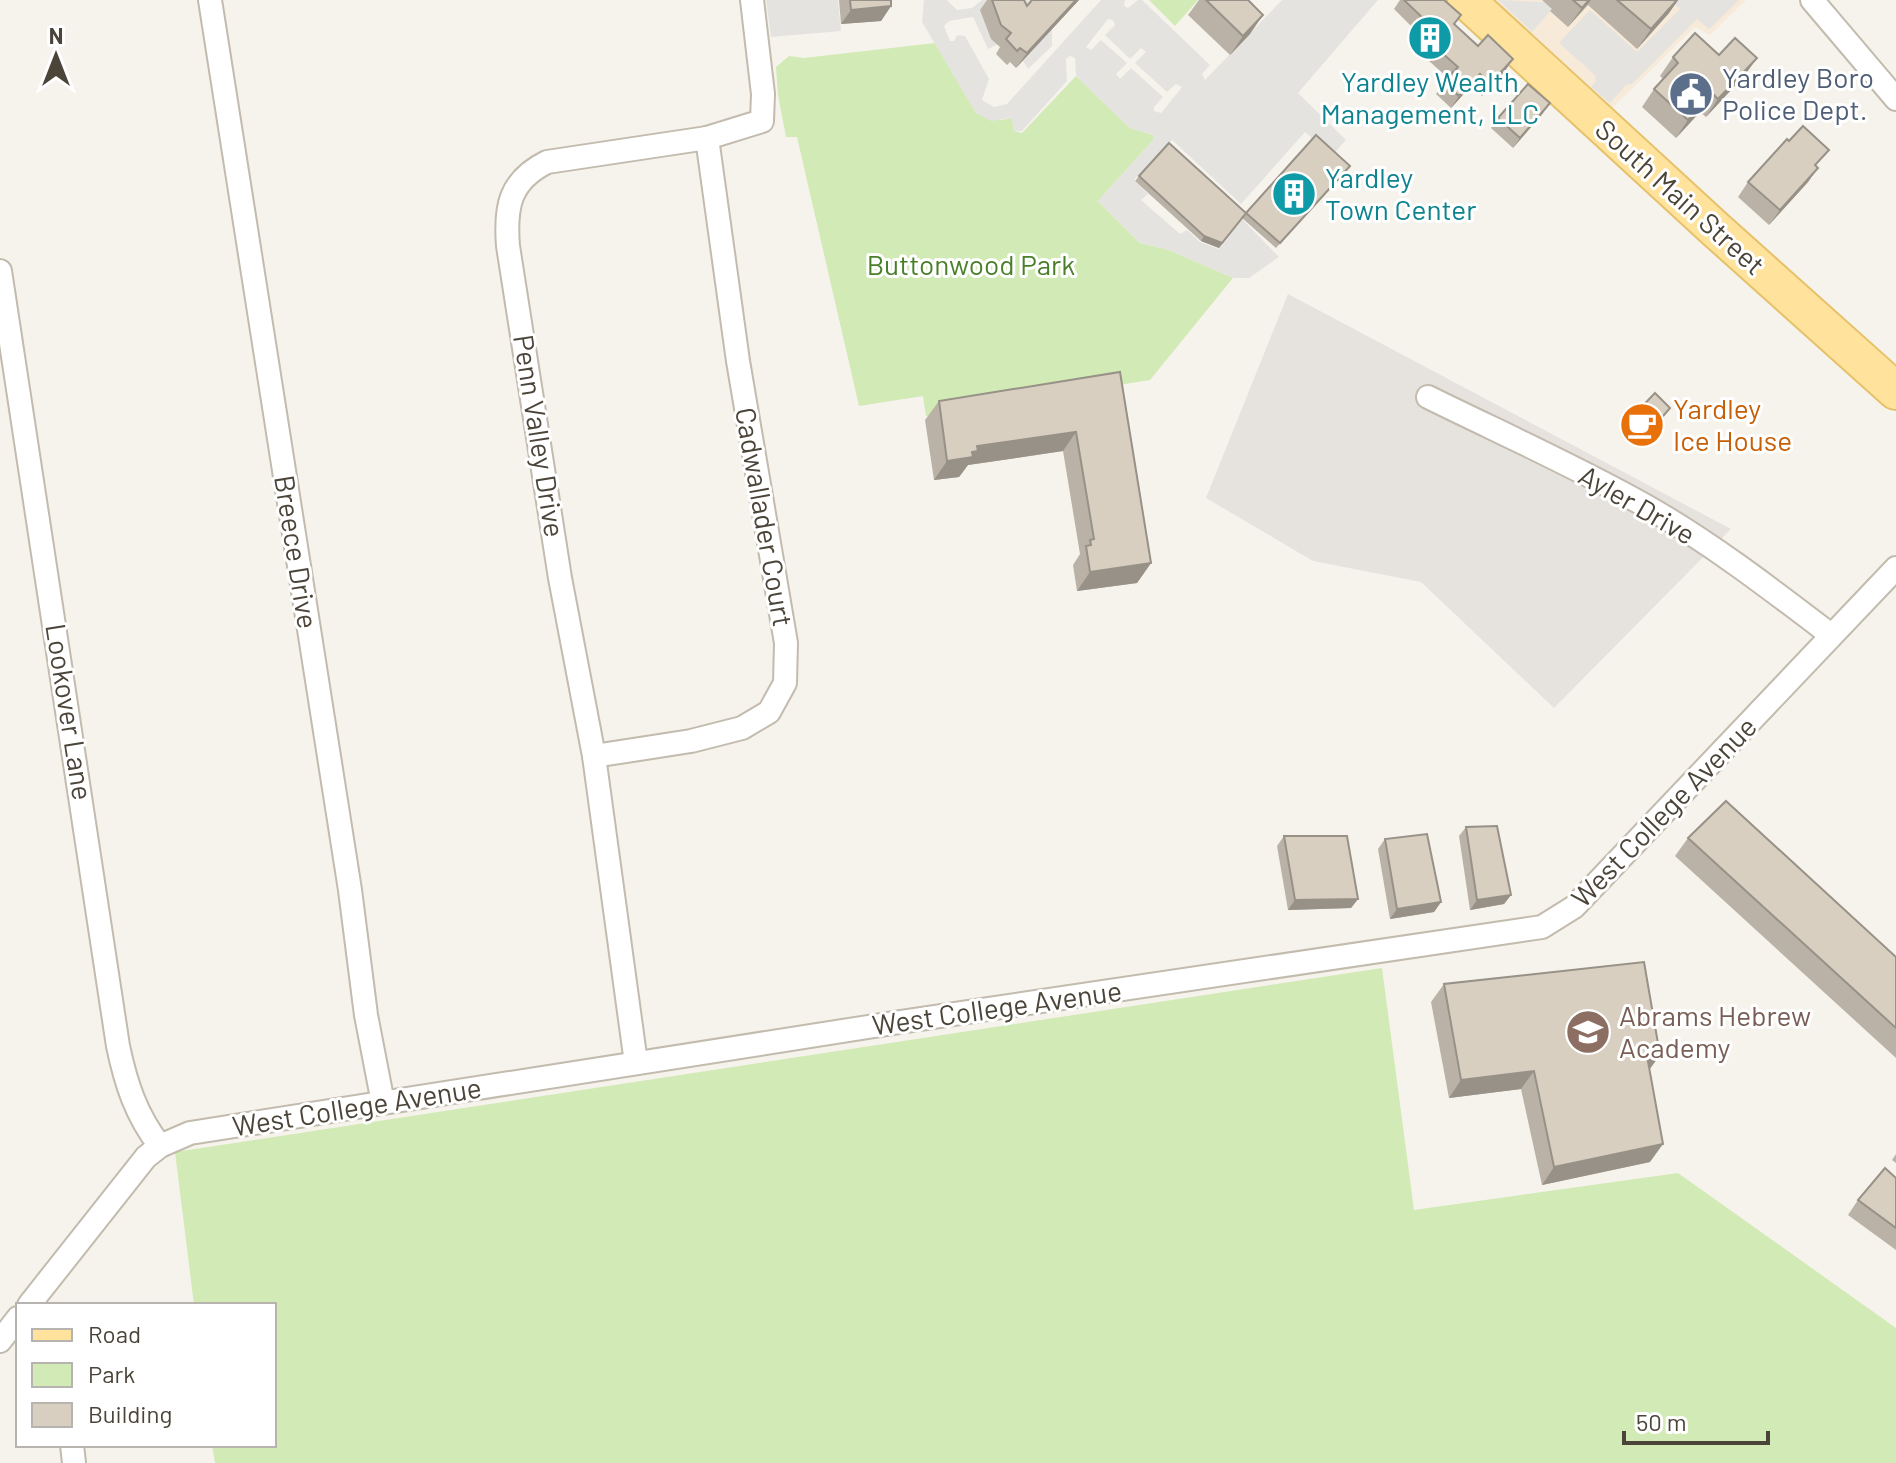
<svg xmlns="http://www.w3.org/2000/svg" width="1896" height="1463" font-family="Barlow,sans-serif">
<rect width="100%" height="100%" fill="#f6f3ec"/>
<path fill="#f7ead8" d="M1489,0H1746L1710,35L1695,27L1609,111Z"/>
<path fill="#e6e2dd" d="M1288,294L1731,529L1554,708L1421,582L1313,561L1206,498Z"/>
<g fill="#d2eab5">
<path d="M1149,0H1198L1175,26Z"/>
<path d="M935,43L976,113L1002,120L1012,118L1014,131L1022,133L1076,76L1130,128L1153,135L1154,139L1098,201L1140,243L1169,250L1233,278L1150,380L926,416L923,396L859,406L797,137H786L778,95L776,67L789,56L804,58Z"/>
<path d="M1382,968L1414,1210L1678,1173L1896,1328V1463H215L212,1445H274V1305H194L175,1152Z"/>
</g>
<g fill="#e5e3e0" fill-rule="evenodd">
<path d="M766,0H838L841,31L771,37Z"/>
<path d="M924,0H947L957,10L972,8L982,0H1048L1052,11V46L1028,69L1023,61L1035,48V25L988,49L973,17L949,21L944,26L950,41H954L957,35L965,36L989,79L982,100L994,107L1007,104L1101,0H1125L1124,6L1128,8L1138,0H1142L1210,65L1202,74L1205,80L1282,0H1378L1298,93L1346,140L1332,156L1305,132L1241,204L1172,140L1134,180L1148,194L1141,200L1180,234L1187,230L1200,242L1219,249L1242,219L1279,257L1249,278H1233L1169,250L1140,243L1098,201L1154,139L1153,135L1130,128L1076,76L1075,58L1070,56L1066,59L1067,81L1022,131H1014L1012,118L991,121L976,113L922,22ZM1108,19L1113,20L1115,25L1105,35L1130,59L1141,48L1146,52L1135,63L1167,92L1176,84L1182,87L1161,113L1154,111V107L1163,97L1131,68L1120,79L1116,74L1127,63L1101,40L1091,50L1086,47Z"/>
<path d="M1498,0L1544,2L1560,0L1532,32Z"/>
<path d="M1671,0H1739L1709,29L1697,19L1632,84L1626,85L1610,103L1591,87L1596,81L1595,75L1559,43L1590,10L1637,52L1680,9Z"/>
</g>
<g fill="none" stroke-linecap="round" stroke-linejoin="round">
<g stroke="#c2bbae" stroke-width="26">
<g id="street">
<path d="M210,0L350,890L366,1015L383,1103"/>
<path d="M1812,0L1896,99"/>
<path d="M0,271L118,1046C126,1084 136,1115 160,1146"/>
<path d="M1428,397C1501,433 1575,466 1646,506C1711,543 1772,590 1831,635"/>
<path d="M594,756L691,741L742,728L769,712L785,683L786,643L738,361L707,138"/>
<path d="M636,1063L594,756L560,578L508,246C505,207 509,181 547,162L707,138L762,121L763,94L752,0"/>
<path d="M29,1305L146,1157L160,1146L190,1133L900,1022L1542,927L1574,907L1896,568"/>
<path d="M0,1341L18,1318"/>
<path d="M72,1445L74,1463"/>
</g>
</g>
<g stroke="#e6c16a" stroke-width="40">
<path id="primary" d="M1466,0L1714,228L1896,391"/>
</g>
<use href="#street" stroke="#fff" stroke-width="22"/>
<use href="#primary" stroke="#ffe39c" stroke-width="36"/>
</g>
<g fill="#bab2a6">
<path d="M839,0H891V6L881,21L841,24Z"/>
<path d="M987,0H1024L1027,6L1079,0L1016,68L1010,62L1007,65L996,54L1000,47L991,39L980,10Z"/>
<path d="M1199,0H1248L1250,34L1230,55L1188,15Z"/>
<path d="M1400,0H1444L1461,15L1454,25L1505,71L1482,96L1471,86L1451,108L1436,94L1448,78L1409,43L1417,32L1394,9Z"/>
<path d="M1542,0H1678L1669,13L1637,49L1588,5L1568,27L1550,11L1552,9Z"/>
<path d="M1719,55L1757,58L1744,76L1706,117L1700,112L1676,138L1642,107L1654,89L1663,79L1660,76L1673,57Z"/>
<path d="M1543,113L1513,148L1491,128L1498,118Z"/>
<path d="M1817,167L1808,182L1769,225L1738,197L1748,182Z"/>
<path d="M1346,171L1276,248L1242,218L1219,248L1201,241L1135,181L1139,176L1246,213Z"/>
<path d="M1120,372L1151,563L1137,583L1077,591L1073,565L1080,554L1063,451L968,465L959,477L934,480L925,420L939,401Z"/>
<path d="M1670,408L1663,417L1639,445L1620,432L1627,422Z"/>
<path d="M1466,827L1511,895L1504,904L1470,910L1459,836Z"/>
<path d="M1284,836L1358,899L1351,908L1288,910L1277,846Z"/>
<path d="M1688,838L1896,957V1058L1675,856Z"/>
<path d="M1385,839L1441,902L1434,912L1390,919L1378,849Z"/>
<path d="M1444,984L1650,1069V1162L1542,1185L1521,1089L1449,1098L1431,1002Z"/>
<path d="M1896,1154V1163L1892,1160Z"/>
<path d="M1896,1178V1250L1848,1215L1858,1200Z"/>
</g>
<g fill="#979187">
<path d="M1076,0H1079L1016,68L1027,53Z"/>
<path d="M1589,0H1591L1568,27L1582,8Z"/>
<path d="M1677,0H1678L1669,13L1637,49L1651,29Z"/>
<path d="M891,6L881,21L841,24L851,10Z"/>
<path d="M1263,15L1250,34L1230,55L1243,36Z"/>
<path d="M1757,58L1744,76L1706,117L1718,99Z"/>
<path d="M1513,59L1505,71L1482,96L1490,84Z"/>
<path d="M1480,74L1471,86L1451,108L1459,96Z"/>
<path d="M1713,94L1700,112L1676,138L1688,120Z"/>
<path d="M1550,103L1543,113L1513,148L1520,138Z"/>
<path d="M1818,168L1808,182L1769,225L1780,210Z"/>
<path d="M1242,218L1219,248L1201,241L1204,236Z"/>
<path d="M1076,432L1063,451L968,465L959,477L934,480L947,461L977,446Z"/>
<path d="M1151,563L1137,583L1077,591L1090,572Z"/>
<path d="M1511,895L1504,904L1470,910L1477,900Z"/>
<path d="M1358,899L1351,908L1288,910L1295,900Z"/>
<path d="M1441,902L1434,912L1390,919L1397,909Z"/>
<path d="M1660,1055L1647,1073V1056Z"/>
<path d="M1534,1071L1521,1089L1449,1098L1461,1080Z"/>
<path d="M1663,1144L1650,1162L1542,1185L1554,1167Z"/>
</g>
<g fill="#d8cfc1" stroke="#979187" stroke-width="2">
<path d="M850,0H891V6L851,10Z"/>
<path d="M992,0H1024L1027,6L1032,0H1076L1027,53L1020,48L1017,51L1006,39L1011,33L1001,25Z"/>
<path d="M1206,0H1248L1263,15L1243,36Z"/>
<path d="M1404,0H1444L1461,15L1454,24L1478,46L1488,35L1513,59L1490,84L1480,74L1459,96L1444,82L1458,67L1417,31L1426,21Z"/>
<path d="M1573,0H1589L1582,8Z"/>
<path d="M1617,0H1677L1651,29Z"/>
<path d="M1695,33L1719,55L1735,38L1757,58L1718,99L1713,94L1688,120L1654,89L1678,63L1673,57Z"/>
<path d="M1528,84L1550,103L1520,138L1498,118Z"/>
<path d="M1803,126L1829,150L1815,165L1818,168L1780,210L1748,182L1787,139L1789,141Z"/>
<path d="M1316,135L1350,166L1280,243L1246,213Z"/>
<path d="M1169,143L1246,213L1222,243L1204,236L1139,176Z"/>
<path d="M1120,372L1151,563L1090,572L1086,546L1091,545L1090,540L1094,539L1076,432L977,446L978,451L972,452L973,457L947,461L939,401Z"/>
<path d="M1655,393L1670,408L1646,436L1627,422Z"/>
<path d="M1726,801L1896,957V1028L1688,838Z"/>
<path d="M1497,826L1511,895L1477,900L1466,827Z"/>
<path d="M1427,834L1441,902L1397,909L1385,839Z"/>
<path d="M1284,836H1347L1358,899L1295,900Z"/>
<path d="M1644,962L1660,1055L1647,1056L1663,1144L1554,1167L1534,1071L1461,1080L1444,984Z"/>
<path d="M1885,1168L1896,1178V1228L1858,1200Z"/>
</g>
<defs>
<g id="building-disc" transform="scale(2.3)"><circle r="9.5" fill="#0f9aa8" stroke="#fff"/><path d="M-4-6H4V6H1V3H-1V6H-4ZM-2.5-4.3h1.7v1.8h-1.7ZM.8-4.3h1.7v1.8H.8ZM-2.5-1h1.7V.8h-1.7ZM.8-1h1.7V.8H.8Z" fill="#fff"/></g>
<g id="civic-disc" transform="scale(2.3)"><circle r="9.5" fill="#5c6f8a" stroke="#fff"/><path d="M-.6-6.5H3V-4.5H.6V-3L4-1V1h2V6H-6V1h2V-1L-.6-3ZM-1.2 2.5V6h2.4V2.5Z" fill="#fff"/></g>
<g id="cafe-disc" transform="scale(2.3)"><circle r="9.5" fill="#e8710a" stroke="#fff"/><path d="M-5.5-4.5H6V0H3Q3 3.5 0 3.5H-2.5Q-5.5 3.5-5.5 0ZM3-3.2v2h1.7v-2ZM-6 4.5H4V6H-6Z" fill="#fff"/></g>
<g id="school-disc" transform="scale(2.3)"><circle r="9.5" fill="#8d6e63" stroke="#fff"/><path d="M0-5L7-2L0 1L-7-2ZM-4 1L0 2.5L4 1V4Q0 6-4 4Z" fill="#fff"/></g>
</defs>
<g fill-rule="evenodd">
<use href="#building-disc" x="1430" y="38"/>
<use href="#civic-disc" x="1691" y="94"/>
<use href="#building-disc" x="1294" y="194"/>
<use href="#cafe-disc" x="1642" y="425"/>
<use href="#school-disc" x="1588" y="1032"/>
</g>
<g text-anchor="middle" stroke-width="6" stroke-linejoin="round" paint-order="stroke">
<g font-size="28" fill="#4e5e75" stroke="#fff" text-anchor="start">
<text x="1722" y="88">Yardley Boro<tspan x="1722" dy="32">Police Dept.</tspan></text>
</g>
<g font-size="28" fill="#0d838f" stroke="#fff">
<text x="1430" y="92">Yardley Wealth<tspan x="1430" dy="32">Management, LLC</tspan></text>
<text x="1325" y="188" text-anchor="start">Yardley<tspan x="1325" dy="32">Town Center</tspan></text>
</g>
<g font-size="28" fill="#4b4439" stroke="#fff">
<text transform="translate(1680 197) rotate(42)" y="10">South Main Street</text>
<text transform="translate(539 436) rotate(81)" y="10">Penn Valley Drive</text>
<text transform="translate(1637 505) rotate(30)" y="10">Ayler Drive</text>
<text transform="translate(764 517) rotate(80)" y="10">Cadwallader Court</text>
<text transform="translate(296 552) rotate(81)" y="10">Breece Drive</text>
<text transform="translate(69 712) rotate(81)" y="10">Lookover Lane</text>
<text transform="translate(1664 812) rotate(-46)" y="10">West College Avenue</text>
<text transform="translate(997 1008) rotate(-8)" y="10">West College Avenue</text>
<text transform="translate(357 1107) rotate(-9)" y="10">West College Avenue</text>
</g>
<g font-size="28" fill="#4a7f2a" stroke="#fff">
<text x="971" y="275">Buttonwood Park</text>
</g>
<g font-size="28" fill="#c56008" stroke="#fff" text-anchor="start">
<text x="1673" y="419">Yardley<tspan x="1673" dy="32">Ice House</tspan></text>
</g>
<g font-size="28" fill="#785e54" stroke="#fff" text-anchor="start">
<text x="1619" y="1026">Abrams Hebrew<tspan x="1619" dy="32">Academy</tspan></text>
</g>
</g>
<rect x="16" y="1303" width="260" height="144" fill="#ffffff" stroke="#b7b4b0" stroke-width="2"/>
<rect x="32" y="1329" width="40" height="12" fill="#ffe39c" stroke="#b7b4b0" stroke-width="2"/>
<text x="88" y="1343" font-size="24" fill="#4b4439">Road</text>
<rect x="32" y="1363" width="40" height="24" fill="#d2eab5" stroke="#b7b4b0" stroke-width="2"/>
<text x="88" y="1383" font-size="24" fill="#4b4439">Park</text>
<rect x="32" y="1403" width="40" height="24" fill="#d8cfc1" stroke="#b7b4b0" stroke-width="2"/>
<text x="88" y="1423" font-size="24" fill="#4b4439">Building</text>
<g transform="translate(56 56)" stroke="#ffffff" stroke-width="6" paint-order="stroke">
<path d="M0-6L14 30L0 20L-14 30Z" fill="#4b4439"/>
<text y="-12" font-size="22" font-weight="bold" text-anchor="middle" fill="#4b4439">N</text>
</g>
<path d="M1624 1431v12h144v-12" fill="none" stroke="#4b4439" stroke-width="4"/>
<text x="1636" y="1431" font-size="24" fill="#4b4439" stroke="#ffffff" stroke-width="6" paint-order="stroke">50 m</text>
</svg>
